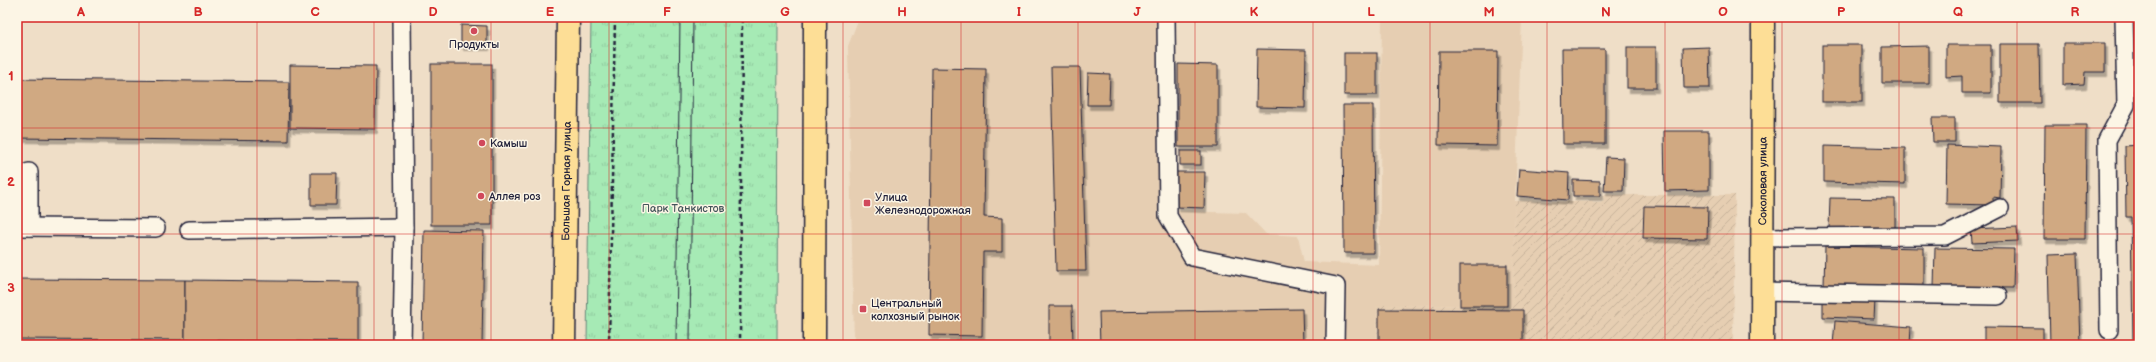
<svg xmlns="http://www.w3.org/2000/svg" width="2156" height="362" font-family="'Balsamiq Sans',sans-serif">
<defs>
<pattern id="industrial-furrows" width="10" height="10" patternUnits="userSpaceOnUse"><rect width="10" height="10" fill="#e6ceb2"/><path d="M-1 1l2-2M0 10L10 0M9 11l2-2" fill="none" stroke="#c5b19a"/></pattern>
<pattern id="park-tufts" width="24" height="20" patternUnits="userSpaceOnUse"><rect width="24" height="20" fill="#a6eab5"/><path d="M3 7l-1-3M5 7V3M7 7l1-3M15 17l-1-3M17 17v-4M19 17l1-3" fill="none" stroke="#8fc89d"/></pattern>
<filter id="shadow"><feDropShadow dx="2.5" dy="4.5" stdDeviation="0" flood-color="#0004"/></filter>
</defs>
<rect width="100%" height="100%" fill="#efdec7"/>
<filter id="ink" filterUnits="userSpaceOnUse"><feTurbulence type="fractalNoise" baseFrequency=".025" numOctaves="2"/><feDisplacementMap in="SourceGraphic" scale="8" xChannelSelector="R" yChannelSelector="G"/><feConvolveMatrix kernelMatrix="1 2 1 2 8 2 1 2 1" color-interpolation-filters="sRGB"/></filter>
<g filter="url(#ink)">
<path fill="#e6ceb2" d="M876,17H1176L1173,211L1246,213L1266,234L1298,236L1304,262L1379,265L1382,17H1522L1515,201L1513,306L1378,305L1377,345H854L848,46L857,23Z"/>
<path fill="url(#industrial-furrows)" d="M1604,195H1735L1733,345H1377L1378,305L1513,306L1515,201L1603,202Z"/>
<path fill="url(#park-tufts)" stroke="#648678" d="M591,17H778L777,345H587Z"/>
<g fill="#d0a982" stroke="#22223b" filter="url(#shadow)">
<path d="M461,25L487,26V46H461Z"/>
<path d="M2063,43H2105V72H2085L2084,84L2063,85Z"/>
<path d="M2000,44H2039L2040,103H2000Z"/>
<rect x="1822" y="45" width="40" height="57"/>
<path d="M1946,45H1991V93H1962V76L1946,77Z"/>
<path d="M1929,46V83H1882V47Z"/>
<rect x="1627" y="47" width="29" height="41"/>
<path d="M1709,47L1710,88H1684L1683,48Z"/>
<path d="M1257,49L1306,50L1305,108L1256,107Z"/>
<path d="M1562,49H1605V144H1563Z"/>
<path d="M1439,51H1498L1497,146L1438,145Z"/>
<rect x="1344" y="53" width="33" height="42"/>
<rect x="431" y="64" width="61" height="161"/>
<path d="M1178,64L1218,65V147H1178Z"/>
<path d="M290,65L376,66L375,129L290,128Z"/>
<path d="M1051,67H1080L1086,271H1056Z"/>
<path d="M932,68L986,69L984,217L1002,218V252H983L982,336L929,335Z"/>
<path d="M1088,73L1110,74L1109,105H1087Z"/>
<path d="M17,79L289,82L288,141L17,138Z"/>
<path d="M1343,105H1373L1374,253H1344Z"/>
<path d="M1932,118H1955V142H1933Z"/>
<path d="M2045,125H2086L2085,239H2044Z"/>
<path d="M1664,131H1709V190L1665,191Z"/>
<path d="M1947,145L2001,147L2000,198L1993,197V205L1946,204Z"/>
<path d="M2139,145V345H2133L2131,217H2126L2125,146Z"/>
<path d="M1824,146L1905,148V184L1824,182Z"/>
<rect x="1180" y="151" width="21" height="14"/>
<path d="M1606,157L1624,158L1623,191H1604Z"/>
<path d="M1519,169L1569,173L1568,200L1517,196Z"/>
<path d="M1176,172H1205L1204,208L1177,207Z"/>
<path d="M311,173H337L336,205H311Z"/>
<path d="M1573,180L1600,181V196H1573Z"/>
<path d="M1830,198L1895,199V229L1829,228Z"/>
<path d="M1644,206L1708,207L1707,239L1643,238Z"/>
<path d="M2017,227L2018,241L1972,243L1971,229Z"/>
<path d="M424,230L484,231L482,345H422Z"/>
<path d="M1825,246L1924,248V287L1824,286Z"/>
<path d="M1935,248L2014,249L2013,288L1934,287Z"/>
<path d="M2077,254L2080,345H2050L2048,255Z"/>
<rect x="1460" y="265" width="47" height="41"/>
<path d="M17,279L185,280V340L17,339Z"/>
<path d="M185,280L358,282V342L185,340Z"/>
<path d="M1823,298L1875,300L1874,319L1823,317Z"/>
<path d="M1049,306H1072L1073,345H1049Z"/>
<path d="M1302,309L1303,345H1100L1099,312Z"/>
<path d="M1379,309L1523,310V345H1379Z"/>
<path d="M1835,321L1911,327L1910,345H1833Z"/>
<path d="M1984,327L2043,328V345H1984Z"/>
</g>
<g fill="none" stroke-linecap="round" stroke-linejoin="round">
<g stroke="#22223b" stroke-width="20">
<g id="service">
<path d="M402,17L404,227L402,345"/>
<path d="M1166,17L1168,216L1192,257L1336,286L1335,345"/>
<path d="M17,227L156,228"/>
<path d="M29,227V172"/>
<path d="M189,230L404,227"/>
<path d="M1762,237L1945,236L2000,208"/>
<path d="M1762,292L1998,296"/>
<path d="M2109,330L2107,140L2126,105L2124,17"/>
</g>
</g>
<g stroke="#22223b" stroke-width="25">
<g id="primary">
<path id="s1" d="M564,345L568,17"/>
<path d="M814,345L815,17"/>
<path id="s2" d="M1762,345L1763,17"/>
</g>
</g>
<g stroke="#22223b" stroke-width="2.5" stroke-dasharray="4 3" stroke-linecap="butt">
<path d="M609,345L615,17"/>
<path d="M740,345L742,17"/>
</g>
<use href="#service" stroke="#fcf5e5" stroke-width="17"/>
<use href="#primary" stroke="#fdde96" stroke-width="22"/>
<g stroke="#22223b" stroke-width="1">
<path d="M676,345L680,17"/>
<path d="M690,345L693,17"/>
</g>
</g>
</g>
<path fill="none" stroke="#d62828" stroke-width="1" stroke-opacity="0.55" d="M139,17V345M257,17V345M374,17V345M491,17V345M609,17V345M726,17V345M843,17V345M961,17V345M1078,17V345M1195,17V345M1313,17V345M1430,17V345M1547,17V345M1665,17V345M1782,17V345M1899,17V345M2017,17V345M17,128H2139M17,234H2139"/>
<g fill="#d1495b" stroke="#fcf5e5" stroke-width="1.5">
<circle cx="474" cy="31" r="4"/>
<circle cx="482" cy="143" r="4"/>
<circle cx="481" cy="196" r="4"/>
<rect x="863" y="199" width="8" height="8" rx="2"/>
<rect x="859" y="305" width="8" height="8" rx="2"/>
</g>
<g text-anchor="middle" stroke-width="3" stroke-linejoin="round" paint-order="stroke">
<g font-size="11" fill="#22223b" stroke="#fcf5e5" text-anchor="start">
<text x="474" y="48" text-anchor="middle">Продукты</text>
<text x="490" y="147">Камыш</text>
<text x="489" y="200">Аллея роз</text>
<text x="875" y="201">Улица<tspan x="875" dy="13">Железнодорожная</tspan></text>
<text x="871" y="307">Центральный<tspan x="871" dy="13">колхозный рынок</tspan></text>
</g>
<g font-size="11" fill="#22223b" stroke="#fcf5e5">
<text dy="4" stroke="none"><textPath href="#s1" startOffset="164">Большая Горная улица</textPath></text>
<text dy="4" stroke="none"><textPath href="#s2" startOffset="164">Соколовая улица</textPath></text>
</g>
<g font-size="11" fill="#43545a" stroke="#fcf5e5">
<text x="683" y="212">Парк Танкистов</text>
</g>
</g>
<rect width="2156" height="362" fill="none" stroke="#fcf5e5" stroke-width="44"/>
<rect x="22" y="22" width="2112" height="318" fill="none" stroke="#d62828" stroke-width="1.5"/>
<g font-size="13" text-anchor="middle" font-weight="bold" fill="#d62828">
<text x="81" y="16">A</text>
<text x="198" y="16">B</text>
<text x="315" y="16">C</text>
<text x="433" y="16">D</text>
<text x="550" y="16">E</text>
<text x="667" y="16">F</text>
<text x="785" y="16">G</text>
<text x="902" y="16">H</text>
<text x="1019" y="16">I</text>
<text x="1137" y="16">J</text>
<text x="1254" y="16">K</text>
<text x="1371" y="16">L</text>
<text x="1489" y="16">M</text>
<text x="1606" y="16">N</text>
<text x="1723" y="16">O</text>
<text x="1841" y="16">P</text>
<text x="1958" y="16">Q</text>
<text x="2075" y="16">R</text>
<text x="11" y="80">1</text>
<text x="11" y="186">2</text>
<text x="11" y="292">3</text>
</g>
</svg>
